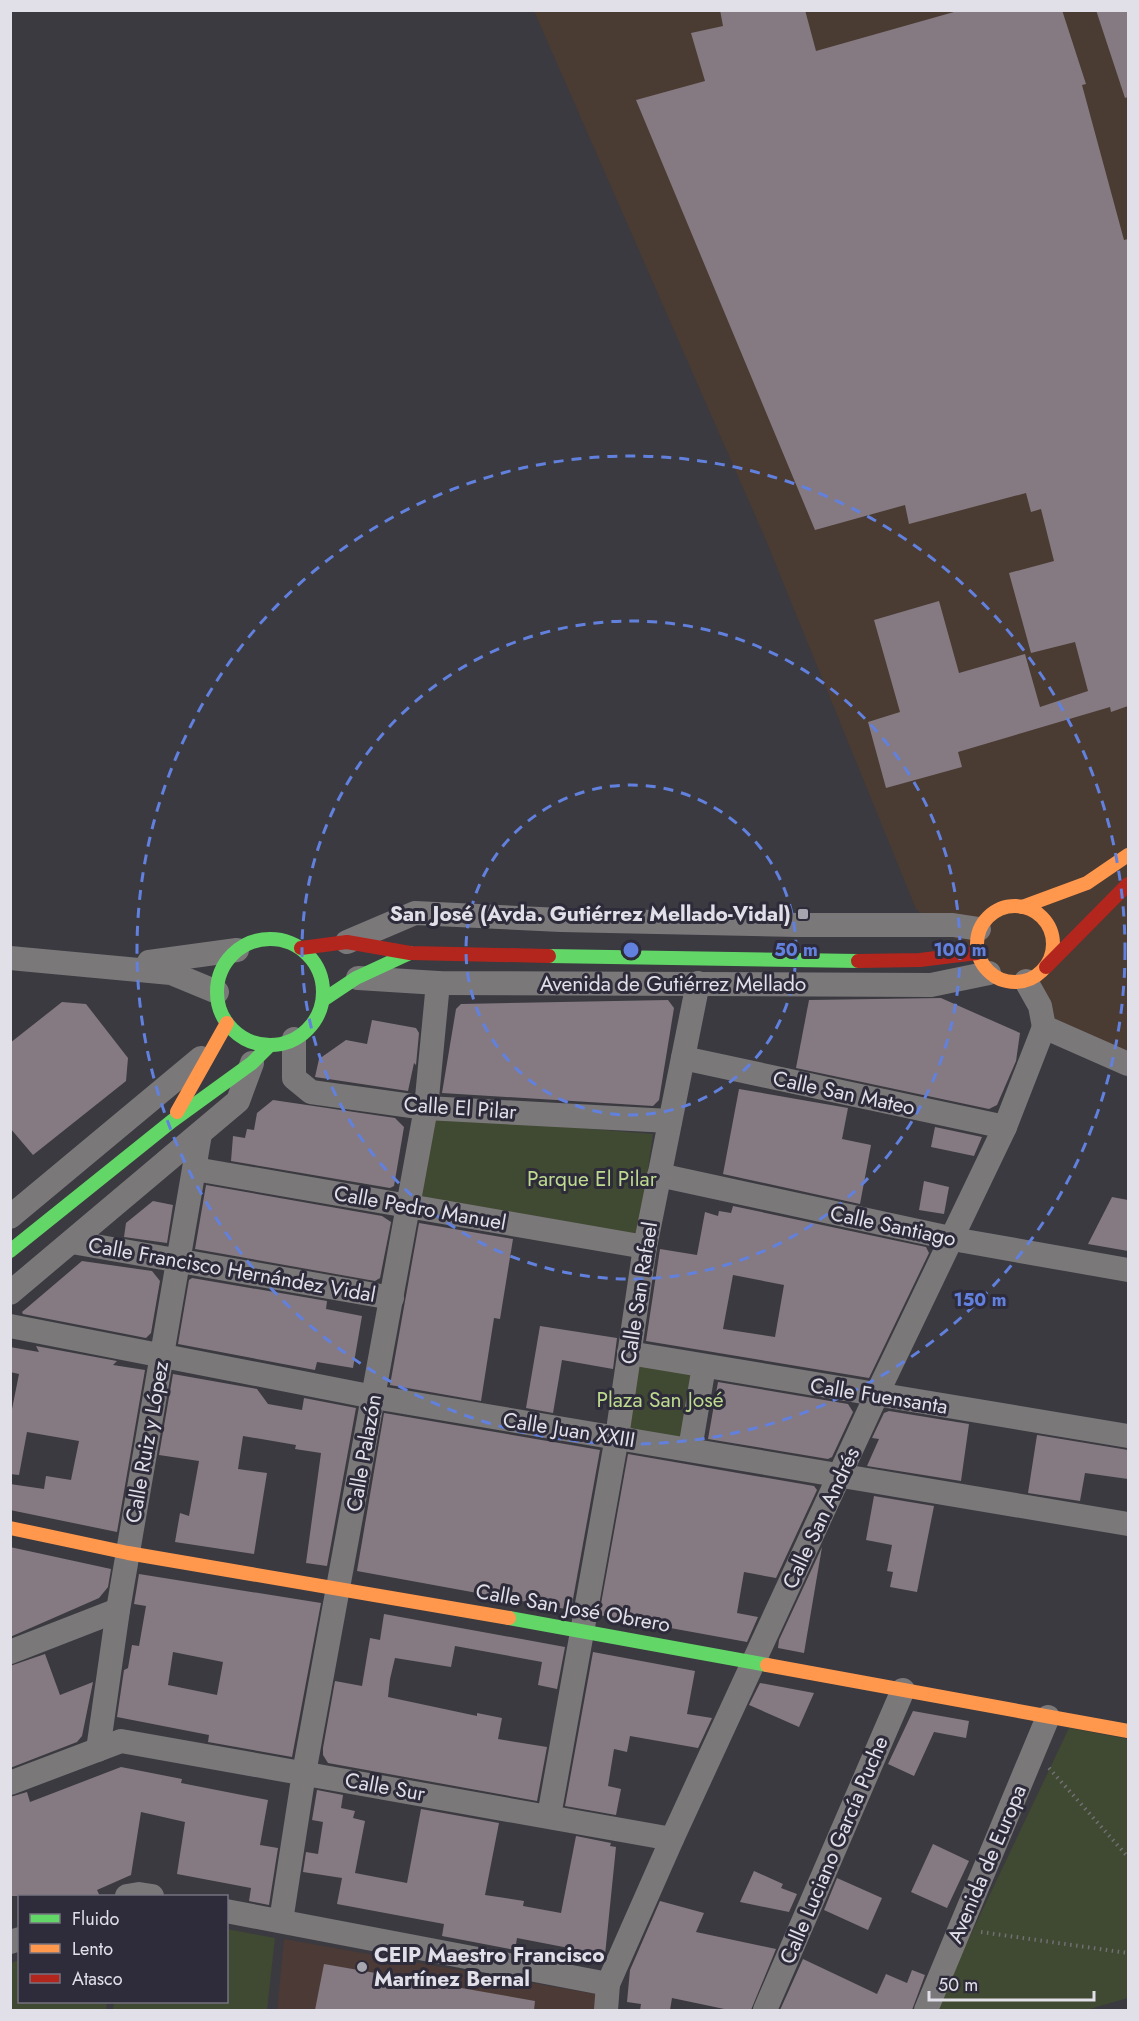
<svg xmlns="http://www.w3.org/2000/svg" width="1139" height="2021" font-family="Jost,sans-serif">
<rect width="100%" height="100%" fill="#3a3a40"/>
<path fill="#4a3b33" d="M534,11H1128V1056L1051,1021L1013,983L916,909L765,538Z"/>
<path fill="#4b3a36" d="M284,1939L601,1995L599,2010H277Z"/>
<g fill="#404931">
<path d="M433,1116L653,1134L638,1238L417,1200Z"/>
<path d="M629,1353L704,1366L690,1449L617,1437Z"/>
<path d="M1069,1728L1128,1739V1998L1086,2010H935Z"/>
<path d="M227,1929L275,1938L267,2010H113L114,2002H226Z"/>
<path d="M19,1960L20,2002H107L106,2010H11V1963Z"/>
</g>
<g fill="#857a81" fill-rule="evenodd">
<path d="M720,10H805L816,51L961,10H1062L1086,84L1082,85L1124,240L1128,239V706L1111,712L1110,707L958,752L962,767L886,788L868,722L900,712L874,620L939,601L959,673L1025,654L1040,707L1088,691L1075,642L1031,653L1009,573L1054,561L1041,509L1031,512L1026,493L909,524L905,505L815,530L636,100L705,81L691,33L723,26Z"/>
<path d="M1096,10H1128V97L1125,98Z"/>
<path d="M941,998L1020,1033L1016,1061L997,1105L989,1109L796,1068L809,1000Z"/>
<path d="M668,1000L674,1008L659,1100L653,1106L442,1093L456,1009L461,1004Z"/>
<path d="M62,1002L86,1004L128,1058L126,1081L33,1155L10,1128V1043Z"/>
<path d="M372,1020L416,1028L419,1033L416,1065L414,1063L408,1091L315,1077L319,1059L346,1040L367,1044Z"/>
<path d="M739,1089L848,1108L842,1139L871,1145L860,1204L723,1174Z"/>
<path d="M273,1100L395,1118L404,1127L394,1186L390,1188L231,1161L233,1136L245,1138L247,1129L254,1130L257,1113Z"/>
<path d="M935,1127L982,1137L974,1156L931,1147Z"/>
<path d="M924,1181L949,1187L944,1214L919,1210Z"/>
<path d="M206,1185L382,1216L391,1222L380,1278L375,1281L195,1249Z"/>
<path d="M1112,1197L1128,1200V1251L1088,1244Z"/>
<path d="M153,1201L173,1205L167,1243L124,1237L126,1223Z"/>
<path d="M733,1206L926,1247L929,1253L869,1378L646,1341L660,1249L697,1255L705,1212L718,1216L719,1211L731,1213ZM733,1275L784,1285L775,1337L723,1329Z"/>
<path d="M419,1223L513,1239L500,1319L494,1318L481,1401L390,1385Z"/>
<path d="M82,1261L152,1271L160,1281L151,1333L146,1338L23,1314L22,1312Z"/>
<path d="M192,1278L327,1301L326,1309L362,1316L353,1368L317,1362L315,1370L178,1344L189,1280Z"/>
<path d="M540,1326L617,1338L613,1369L562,1360L553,1413L526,1408Z"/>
<path d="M36,1346L117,1361L113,1365L145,1370L117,1532L10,1510V1484L44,1489L46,1476L71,1480L79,1441L27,1432L19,1475L10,1474V1419L19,1374L10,1372V1347L39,1352Z"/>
<path d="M173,1374L257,1389L268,1404L302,1410L304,1398L356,1408L327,1566L306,1563L321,1453L295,1449L296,1445L243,1436L238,1469L267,1473L254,1554L175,1542L180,1513L189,1516L199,1461L159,1455Z"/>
<path d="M718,1382L848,1404L853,1412L832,1457L828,1459L708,1439Z"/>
<path d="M889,1411L969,1424L961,1481L867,1466L879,1439L872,1438L884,1413Z"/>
<path d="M384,1413L600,1450L571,1610L357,1571Z"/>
<path d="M1037,1435L1128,1450V1479L1085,1473L1080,1501L1028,1493Z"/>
<path d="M628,1454L814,1486L817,1490L776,1578L744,1572L737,1613L758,1617L747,1642L599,1615Z"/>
<path d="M874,1496L934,1506L917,1592L890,1587L893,1572L887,1571L892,1545L866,1540Z"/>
<path d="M10,1547L111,1569L108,1587L99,1598L10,1637Z"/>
<path d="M822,1547L804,1653L778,1648L779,1640Z"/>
<path d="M139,1574L321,1603L292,1757L208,1742L209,1735L117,1717L124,1670L128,1668L132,1645L139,1646L146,1606L134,1604ZM173,1652L223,1662L217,1695L168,1685Z"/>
<path d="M384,1614L565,1647L557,1689L538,1685L542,1662L455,1646L451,1667L395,1658L390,1679L388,1697L477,1716V1713L502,1718L498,1739L547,1747L537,1801L328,1763L323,1755V1748L335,1681L362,1686L370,1638L380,1640Z"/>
<path d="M593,1652L695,1671L687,1714L712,1718L698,1748L630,1736L627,1752L614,1749L608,1786L621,1789L616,1815L565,1806Z"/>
<path d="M45,1654L60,1695L93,1682L82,1736L77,1742L10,1768V1666Z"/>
<path d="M760,1683L814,1693L799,1727L749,1705Z"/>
<path d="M913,1711L969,1721L966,1738L934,1732L914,1776L888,1764Z"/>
<path d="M121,1767L182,1779L181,1783L268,1800L260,1845L278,1848L269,1905L249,1901L251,1888L177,1874L185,1822L141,1812L131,1875L97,1890L100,1896H10V1797L27,1792L30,1802Z"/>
<path d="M317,1790L343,1795L341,1808L355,1811L353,1818L365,1821L355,1873L407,1883L421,1809L499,1823L485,1895L524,1901L523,1906L561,1913L576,1836L611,1843L610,1846L616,1847L605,1955L517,1938L515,1950L442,1936L444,1924L337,1904L342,1878L303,1872L306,1852L318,1854L323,1822L312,1820Z"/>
<path d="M933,1844L969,1861L947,1908L911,1892Z"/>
<path d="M754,1871L783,1884L781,1888L797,1894L789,1912L740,1902Z"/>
<path d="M837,1878L882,1898L868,1930L824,1910Z"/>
<path d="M660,1901L704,1913L696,1932L776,1949L751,2010H729L672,1998L670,2010H640L641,2004L627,2002L630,1970Z"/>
<path d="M803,1959L877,1994L886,1974L907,1983L912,1970L925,1975L912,2010H780Z"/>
<path d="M324,1964L535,2001L534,2010H315Z"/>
</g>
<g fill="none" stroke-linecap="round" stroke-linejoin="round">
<g stroke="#717073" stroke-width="4" stroke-dasharray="1.5 4.5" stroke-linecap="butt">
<path d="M1049,1768L1128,1857"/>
<path d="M981,1932L1128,1953"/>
</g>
<g stroke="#7b787a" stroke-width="24">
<path d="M347,942L415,913L561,920L797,925H953L979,929"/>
<path d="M10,958L171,973L217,992"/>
<path d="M149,962L237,950"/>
<path d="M358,978L438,983L931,985L989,973"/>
<path d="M1026,981L1040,1006L1044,1027L1128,1064"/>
<path d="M294,1039V1078L311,1092L426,1108L670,1121"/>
<path d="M683,1058L1005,1127"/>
<path d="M195,1169L645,1247"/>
<path d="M659,1175L964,1241L1128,1270"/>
<path d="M10,1217L201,1058"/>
<path d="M72,1242L392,1298"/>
<path d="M10,1293L238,1101L252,1063"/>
<path d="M10,1326L374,1397L1128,1524"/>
<path d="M629,1353L1128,1436"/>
<path d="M690,1449L704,1366"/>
<path d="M10,1652L118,1610"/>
<path d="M98,1750L118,1610L200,1134"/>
<path d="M10,1783L121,1741L672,1839"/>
<path d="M549,1816L617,1437L645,1247L698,983"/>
<path d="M127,1896L139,1894L152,1896"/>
<path d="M226,1911L608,1984"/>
<path d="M281,1921L304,1773L426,1108L438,983"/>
<path d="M10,1942L20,1939"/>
<path d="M606,2010L608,1984L672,1839L876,1396L1005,1127L1044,1027"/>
<path d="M765,2010L903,1690"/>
<path d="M926,2010L1048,1717"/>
</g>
<g stroke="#63d668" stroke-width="14">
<circle cx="270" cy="992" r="53"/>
<path d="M549,956L858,961"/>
<path d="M323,1000L356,978L410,953"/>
<path d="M10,1251L172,1121L252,1063L270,1045"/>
<path d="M509,1618L767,1665"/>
</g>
<g stroke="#ff974d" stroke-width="14">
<circle cx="1015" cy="944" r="38"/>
<path d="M1022,907L1087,883L1128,855"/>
<path d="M177,1112L227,1023"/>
<path d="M10,1528L128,1553L509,1618"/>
<path d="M767,1665L1128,1731"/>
</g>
<g stroke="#b3261e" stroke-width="14">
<path d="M301,948L347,942L410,953L549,956"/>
<path d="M858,961L920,960L977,953"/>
<path d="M1046,967L1128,884"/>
</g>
</g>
<g fill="none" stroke="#6281de" stroke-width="3" stroke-dasharray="10 8">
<circle cx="631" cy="950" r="165"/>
<circle cx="631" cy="950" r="329"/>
<circle cx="631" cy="950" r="494"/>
</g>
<g fill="#a7a6ae" stroke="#2e2b3a" stroke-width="2">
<rect x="797" y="908" width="12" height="12" rx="3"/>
<circle cx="362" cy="1967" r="6"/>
</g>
<g text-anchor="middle" stroke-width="6" stroke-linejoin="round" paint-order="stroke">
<g font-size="21" font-weight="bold" fill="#e1e0e9" stroke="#2e2b3a" text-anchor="end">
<text x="791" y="921">San José (Avda. Gutiérrez Mellado-Vidal)</text>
<text x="374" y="1962" text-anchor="start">CEIP Maestro Francisco<tspan x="374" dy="24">Martínez Bernal</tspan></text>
</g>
<g font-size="21" fill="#e1e0e9" stroke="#2e2b3a">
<text x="673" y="991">Avenida de Gutiérrez Mellado</text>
<text transform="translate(844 1093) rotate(12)" y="7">Calle San Mateo</text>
<text transform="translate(460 1108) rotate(4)" y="7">Calle El Pilar</text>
<text transform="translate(420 1208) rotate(10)" y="7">Calle Pedro Manuel</text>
<text transform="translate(893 1226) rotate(12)" y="7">Calle Santiago</text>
<text transform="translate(232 1270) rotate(10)" y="7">Calle Francisco Hernández Vidal</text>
<text transform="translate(639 1293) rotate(-81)" y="7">Calle San Rafael</text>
<text transform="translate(879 1396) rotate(9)" y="7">Calle Fuensanta</text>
<text transform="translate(569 1430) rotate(9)" y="7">Calle Juan XXIII</text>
<text transform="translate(147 1442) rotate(-80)" y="7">Calle Ruiz y López</text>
<text transform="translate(364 1453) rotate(-80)" y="7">Calle Palazón</text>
<text transform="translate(821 1518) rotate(-65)" y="7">Calle San Andrés</text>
<text transform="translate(573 1608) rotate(10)" y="7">Calle San José Obrero</text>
<text transform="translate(385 1787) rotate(10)" y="7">Calle Sur</text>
<text transform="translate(834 1850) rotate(-67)" y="7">Calle Luciano García Puche</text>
<text transform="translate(987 1864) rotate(-67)" y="7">Avenida de Europa</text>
</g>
<g font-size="21" fill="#bdda8e" stroke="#2e2b3a">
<text x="592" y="1186">Parque El Pilar</text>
<text x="660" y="1407">Plaza San José</text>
</g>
</g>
<circle cx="631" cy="950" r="9" fill="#6281de" stroke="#2e2b3a" stroke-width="3"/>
<g font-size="18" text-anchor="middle" font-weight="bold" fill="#6281de" stroke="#2e2b3a" stroke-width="6" stroke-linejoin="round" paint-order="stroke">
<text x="796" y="956">50 m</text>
<text x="960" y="956">100 m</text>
<text x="980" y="1306">150 m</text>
</g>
<rect width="1139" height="2021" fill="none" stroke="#e1e0e9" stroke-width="24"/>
<rect x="18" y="1895" width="210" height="108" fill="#2e2b3a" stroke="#767380" stroke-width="1.5"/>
<rect x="30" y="1914" width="30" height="9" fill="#63d668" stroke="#767380" stroke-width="1.5"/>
<text x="72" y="1925" font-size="18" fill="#e1e0e9">Fluido</text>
<rect x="30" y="1944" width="30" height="9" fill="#ff974d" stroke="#767380" stroke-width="1.5"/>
<text x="72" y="1955" font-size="18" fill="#e1e0e9">Lento</text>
<rect x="30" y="1974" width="30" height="9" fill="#b3261e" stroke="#767380" stroke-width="1.5"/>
<text x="72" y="1985" font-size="18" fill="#e1e0e9">Atasco</text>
<path d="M929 1991v9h165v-9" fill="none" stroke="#e1e0e9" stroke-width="3"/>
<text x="938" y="1991" font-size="18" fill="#e1e0e9" stroke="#2e2b3a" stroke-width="4.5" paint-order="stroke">50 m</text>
</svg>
